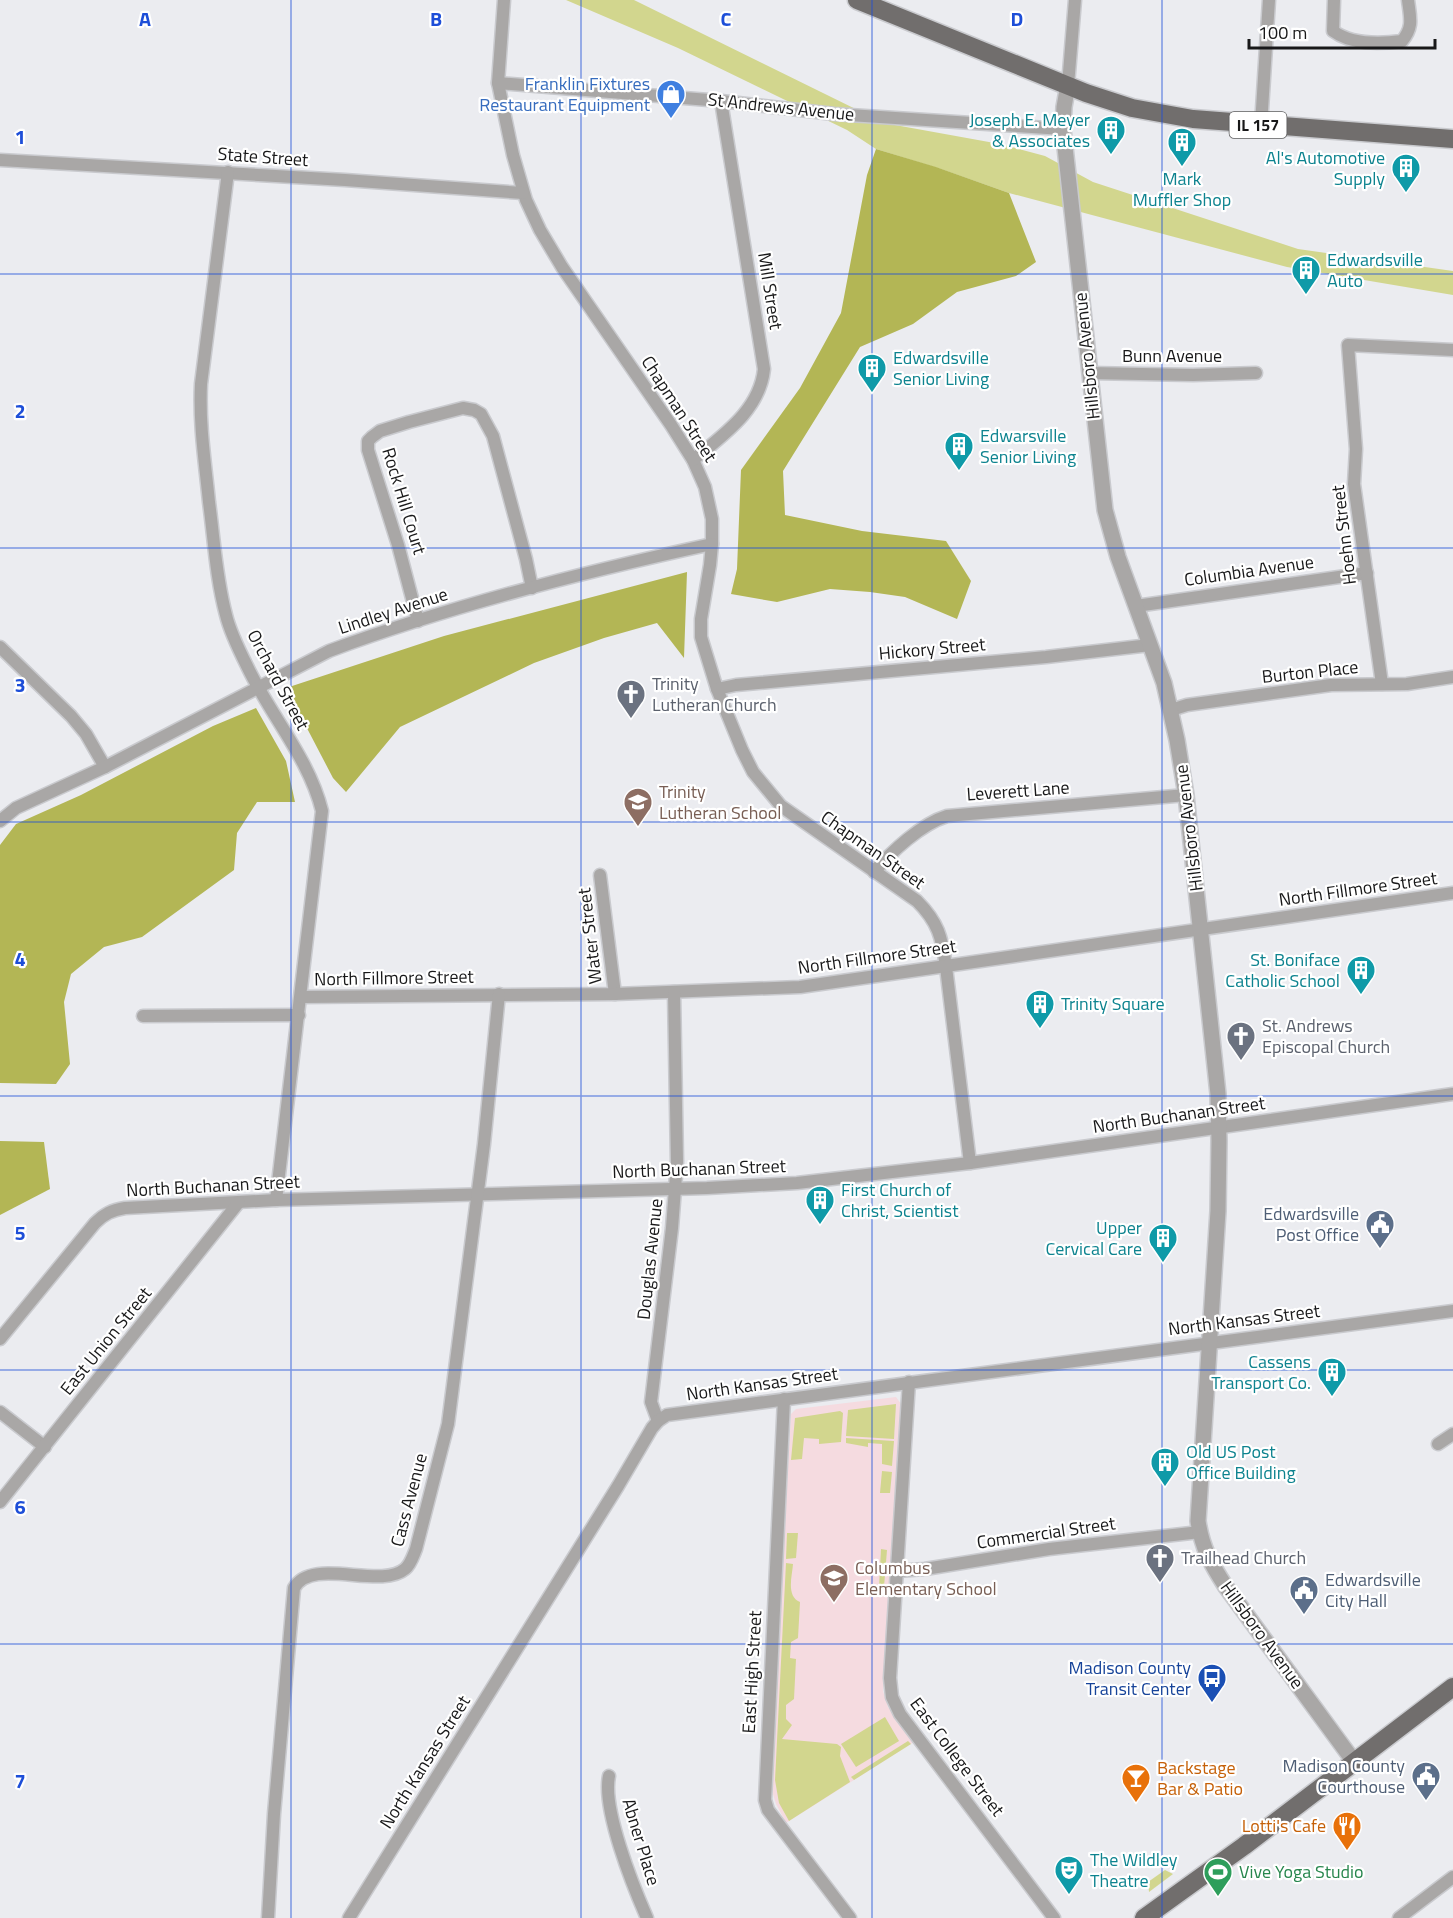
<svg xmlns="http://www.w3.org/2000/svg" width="1453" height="1918" font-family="'Titillium Web',sans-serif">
<rect width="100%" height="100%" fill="#ebecf0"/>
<path fill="#f5dbe0" d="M896,1397L901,1404L883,1691L888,1707L914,1742L786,1823L776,1804L772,1791L771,1773L791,1414L796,1409Z"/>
<g fill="#d2d68e">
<path d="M566,0H634L884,123L1000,144L1045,156L1093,182L1298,249L1453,271V295L1287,267L1009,193L941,169L876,149L847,130L678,48Z"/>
<path d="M896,1404L894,1439L846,1436L848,1410Z"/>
<path d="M840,1411L843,1413L841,1442L819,1444V1439L804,1438L802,1459L791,1460L795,1418Z"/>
<path d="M846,1438L894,1441L892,1466L882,1464V1444L868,1443V1447L846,1443Z"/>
<path d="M882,1471L892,1472L890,1493H880Z"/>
<path d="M787,1533H798L796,1558L786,1559Z"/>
<path d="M881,1549L887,1550L884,1587H879Z"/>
<path d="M786,1563L793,1564C792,1577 786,1596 800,1602L798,1638L791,1642L790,1658L796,1659L794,1699L786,1705V1719L792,1725L782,1739L837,1744L841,1747L840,1756L850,1782L789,1821L779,1803L775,1780Z"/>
<path d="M885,1717L899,1741L856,1767L841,1744Z"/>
<path d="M908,1741L911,1744L854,1780L851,1777Z"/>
<path d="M1165,1870L1173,1874L1149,1892L1148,1882Z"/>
</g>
<g fill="#b3b655">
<path d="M876,149L936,167L1009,193L1036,262L1016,276L957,292L913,324L860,347L783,471L785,515L862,531L946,541L971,581L957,619L905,597L870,592L830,589L777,602L731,594L737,569L741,470L800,388L841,313L867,175Z"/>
<path d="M687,572L684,658L657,623L604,638L534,663L400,727L346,792L333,778L286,688L444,636Z"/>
<path d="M256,708L286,761L295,802H257L237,833L234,870L142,937L104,947L71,974L64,1002L70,1064L56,1084L0,1083V845L16,824L81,795L213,726Z"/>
<path d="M0,1141L44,1142L50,1189L0,1215Z"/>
</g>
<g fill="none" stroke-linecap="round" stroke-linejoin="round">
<g stroke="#c9cace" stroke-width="15">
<g id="minor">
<path d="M504,0L498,83L513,155L526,200L540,230L562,267L671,425L693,460L705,487L712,519V544L710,565L701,619V637L717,689L742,750L753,772L781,806L917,901C938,922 942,937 946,967L970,1163"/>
<path d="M1334,0L1333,31C1352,45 1379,44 1402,41C1414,27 1410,17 1408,0"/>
<path d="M498,83L721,101L834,114L1063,129"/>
<path d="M1068,85L1075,0"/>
<path d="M1261,125L1269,0"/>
<path d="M0,160L345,180L523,193"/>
<path d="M228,172L201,384C199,424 205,462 209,502C214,539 216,578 226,615C230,632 239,650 247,666C270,715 309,758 322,811L276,1200"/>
<path d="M1089,373L1193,375L1256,373"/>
<path d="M693,460C723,435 760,410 764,369L721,101"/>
<path d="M1136,606L1367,573"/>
<path d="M418,621L398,545L368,450V441L372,437L380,431L409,422L463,408L474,410L481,414L493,436L526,559L532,588"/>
<path d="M0,647L71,716L86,734L105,767"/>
<path d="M1382,684L1354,484L1356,449L1348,345L1453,350"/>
<path d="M717,689L736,685L1046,657L1150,645"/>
<path d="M1171,710L1187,705L1331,685L1407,684L1453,677"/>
<path d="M0,821L16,808L105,767L329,651C453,605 583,572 712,544"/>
<path d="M874,872C891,852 921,824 947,816L1186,795"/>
<path d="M600,875L615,994"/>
<path d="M301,997L615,994L800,987L1453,893"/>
<path d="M143,1016L299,1015"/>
<path d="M0,1339L95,1223C104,1214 112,1210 125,1208L276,1200L707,1188L797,1183L970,1163L1453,1094"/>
<path d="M909,1382L890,1678L892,1697L900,1714L1054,1918"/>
<path d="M784,1399L765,1800L768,1810L774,1818L850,1918"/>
<path d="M0,1412L45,1447"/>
<path d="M658,1421L651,1402L672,1228L677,1162L674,992"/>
<path d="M1438,1444L1453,1434"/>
<path d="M0,1502L239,1202"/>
<path d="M897,1571L925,1569L1049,1549L1200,1532"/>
<path d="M609,1776C602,1809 633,1886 647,1918"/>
<path d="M268,1918L274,1814L294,1588C312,1556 380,1590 405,1569C411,1564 413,1556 416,1549L448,1424L484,1144L499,994"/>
<path d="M349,1918L618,1486L652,1428L658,1421L667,1415L1453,1311"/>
<path d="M1399,1918L1453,1877"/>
</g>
</g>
<g stroke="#c9cace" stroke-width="18">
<path id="tertiary" d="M1068,85L1064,107L1063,129L1105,510L1118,557L1164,683L1177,740L1186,795L1218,1094L1219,1141L1218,1211L1198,1521C1202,1548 1211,1564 1226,1587L1355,1763"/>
</g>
<g stroke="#c9cace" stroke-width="21">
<g id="primary">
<path d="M857,0L1086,93L1132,108L1193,119L1453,139"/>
<path d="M1144,1918L1244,1846L1453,1687"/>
</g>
</g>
<use href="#minor" stroke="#a9a7a6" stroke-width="12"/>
<use href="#tertiary" stroke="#a9a7a6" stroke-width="15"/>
<use href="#primary" stroke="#716e6d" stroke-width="18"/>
</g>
<path fill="none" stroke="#1d4ed8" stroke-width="1.5" stroke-opacity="0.55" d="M291,0V1918M581,0V1918M872,0V1918M1162,0V1918M0,274H1453M0,548H1453M0,822H1453M0,1096H1453M0,1370H1453M0,1644H1453"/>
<defs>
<g id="shop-pin" transform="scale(1.5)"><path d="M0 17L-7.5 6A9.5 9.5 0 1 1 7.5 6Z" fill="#3f7fe0" stroke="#fff"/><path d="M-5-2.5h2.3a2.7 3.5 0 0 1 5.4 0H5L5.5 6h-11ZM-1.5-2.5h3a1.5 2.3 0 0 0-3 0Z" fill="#fff"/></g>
<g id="building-pin" transform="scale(1.5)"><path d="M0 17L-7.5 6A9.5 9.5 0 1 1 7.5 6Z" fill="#0f9aa8" stroke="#fff"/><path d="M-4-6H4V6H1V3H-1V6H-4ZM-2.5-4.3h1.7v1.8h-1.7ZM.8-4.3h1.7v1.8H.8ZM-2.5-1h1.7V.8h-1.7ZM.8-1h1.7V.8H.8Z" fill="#fff"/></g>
<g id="church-pin" transform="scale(1.5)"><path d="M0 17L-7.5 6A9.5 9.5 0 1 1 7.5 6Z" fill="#6b7280" stroke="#fff"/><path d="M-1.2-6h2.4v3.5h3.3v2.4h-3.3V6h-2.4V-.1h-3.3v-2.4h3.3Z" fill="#fff"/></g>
<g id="school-pin" transform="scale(1.5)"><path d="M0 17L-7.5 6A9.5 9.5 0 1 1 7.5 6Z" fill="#8d6e63" stroke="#fff"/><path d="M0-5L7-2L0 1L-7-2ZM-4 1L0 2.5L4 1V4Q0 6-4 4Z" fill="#fff"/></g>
<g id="civic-pin" transform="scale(1.5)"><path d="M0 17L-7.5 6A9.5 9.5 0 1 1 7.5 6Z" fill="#5c6f8a" stroke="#fff"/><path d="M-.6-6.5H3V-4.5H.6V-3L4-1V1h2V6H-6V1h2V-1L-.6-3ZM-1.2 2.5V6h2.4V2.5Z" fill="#fff"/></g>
<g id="bus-pin" transform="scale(1.5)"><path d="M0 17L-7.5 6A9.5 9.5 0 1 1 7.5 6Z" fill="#1a4fb4" stroke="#fff"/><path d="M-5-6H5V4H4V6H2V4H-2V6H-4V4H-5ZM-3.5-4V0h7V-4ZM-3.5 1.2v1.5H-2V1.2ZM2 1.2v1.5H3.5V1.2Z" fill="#fff"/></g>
<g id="bar-pin" transform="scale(1.5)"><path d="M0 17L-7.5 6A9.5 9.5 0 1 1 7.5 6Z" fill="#e8710a" stroke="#fff"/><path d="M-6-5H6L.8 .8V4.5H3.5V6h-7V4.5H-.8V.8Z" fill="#fff"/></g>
<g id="restaurant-pin" transform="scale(1.5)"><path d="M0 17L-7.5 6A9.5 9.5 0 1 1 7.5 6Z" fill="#e8710a" stroke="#fff"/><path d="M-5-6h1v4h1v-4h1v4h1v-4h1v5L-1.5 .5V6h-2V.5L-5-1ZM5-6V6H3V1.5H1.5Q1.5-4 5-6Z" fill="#fff"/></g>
<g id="theatre-pin" transform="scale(1.5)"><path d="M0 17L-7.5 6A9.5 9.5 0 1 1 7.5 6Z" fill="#0f9aa8" stroke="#fff"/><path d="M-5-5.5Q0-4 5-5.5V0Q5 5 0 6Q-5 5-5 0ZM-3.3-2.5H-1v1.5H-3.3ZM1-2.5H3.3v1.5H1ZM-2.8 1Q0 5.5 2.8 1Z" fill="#fff"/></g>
<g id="stadium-pin" transform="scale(1.5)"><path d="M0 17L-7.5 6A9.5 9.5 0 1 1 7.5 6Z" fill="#2e9e5b" stroke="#fff"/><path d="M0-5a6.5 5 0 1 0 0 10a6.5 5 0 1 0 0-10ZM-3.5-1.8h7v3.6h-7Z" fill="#fff"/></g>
</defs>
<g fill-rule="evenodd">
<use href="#shop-pin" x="671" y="94"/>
<use href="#building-pin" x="1111" y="130"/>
<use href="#building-pin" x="1182" y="142"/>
<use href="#building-pin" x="1406" y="168"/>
<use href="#building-pin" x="1306" y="270"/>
<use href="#building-pin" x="872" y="368"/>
<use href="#building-pin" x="959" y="446"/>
<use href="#church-pin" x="631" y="694"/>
<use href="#school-pin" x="638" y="802"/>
<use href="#building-pin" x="1361" y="970"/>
<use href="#building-pin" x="1040" y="1004"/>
<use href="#church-pin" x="1241" y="1036"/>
<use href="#building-pin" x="820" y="1200"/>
<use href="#civic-pin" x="1380" y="1224"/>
<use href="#building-pin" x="1163" y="1238"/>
<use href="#building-pin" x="1332" y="1372"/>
<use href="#building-pin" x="1165" y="1462"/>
<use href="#church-pin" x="1160" y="1558"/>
<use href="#school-pin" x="834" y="1578"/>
<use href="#civic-pin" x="1304" y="1590"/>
<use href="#bus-pin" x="1212" y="1678"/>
<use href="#civic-pin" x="1426" y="1776"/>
<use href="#bar-pin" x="1136" y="1778"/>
<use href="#restaurant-pin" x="1347" y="1826"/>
<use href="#theatre-pin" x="1069" y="1870"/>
<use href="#stadium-pin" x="1218" y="1872"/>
</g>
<g text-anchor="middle" stroke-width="4.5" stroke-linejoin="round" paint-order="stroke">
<rect fill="#fff" stroke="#5d5d5e" stroke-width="1.5" x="1229.5" y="112" width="57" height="26" rx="4.5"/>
<g font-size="16" font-weight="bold" fill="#181819">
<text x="1258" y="131">IL 157</text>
</g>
<g font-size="18" fill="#366cbe" stroke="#fff" text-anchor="end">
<text x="650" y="90">Franklin Fixtures<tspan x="650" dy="21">Restaurant Equipment</tspan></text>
</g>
<g font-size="18" fill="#181819" stroke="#fff">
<text transform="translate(781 107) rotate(6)" y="6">St Andrews Avenue</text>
<text transform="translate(263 157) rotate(4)" y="6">State Street</text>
<text transform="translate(770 291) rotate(81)" y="6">Mill Street</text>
<text transform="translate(1087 356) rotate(-96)" y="6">Hillsboro Avenue</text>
<text x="1172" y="362">Bunn Avenue</text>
<text transform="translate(679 409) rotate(57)" y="6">Chapman Street</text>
<text transform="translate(404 501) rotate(73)" y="6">Rock Hill Court</text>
<text transform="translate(1344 535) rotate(-97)" y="6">Hoehn Street</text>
<text transform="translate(1249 571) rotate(-8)" y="6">Columbia Avenue</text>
<text transform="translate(393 611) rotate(-18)" y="6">Lindley Avenue</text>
<text transform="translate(932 649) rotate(-5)" y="6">Hickory Street</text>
<text transform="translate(1310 672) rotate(-6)" y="6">Burton Place</text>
<text transform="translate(278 680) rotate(62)" y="6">Orchard Street</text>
<text transform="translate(1018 791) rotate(-4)" y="6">Leverett Lane</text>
<text transform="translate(1189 828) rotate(-97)" y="6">Hillsboro Avenue</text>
<text transform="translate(873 850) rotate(35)" y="6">Chapman Street</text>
<text transform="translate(1358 889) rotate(-8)" y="6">North Fillmore Street</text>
<text transform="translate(590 936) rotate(-97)" y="6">Water Street</text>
<text transform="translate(877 957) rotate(-8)" y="6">North Fillmore Street</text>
<text transform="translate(394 978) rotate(-1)" y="6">North Fillmore Street</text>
<text transform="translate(1179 1115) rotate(-8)" y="6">North Buchanan Street</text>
<text transform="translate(699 1169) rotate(-2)" y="6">North Buchanan Street</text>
<text transform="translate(213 1186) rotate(-3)" y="6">North Buchanan Street</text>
<text transform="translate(650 1259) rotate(-84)" y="6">Douglas Avenue</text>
<text transform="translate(1244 1320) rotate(-7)" y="6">North Kansas Street</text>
<text transform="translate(106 1341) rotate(-51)" y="6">East Union Street</text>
<text transform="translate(762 1384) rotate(-8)" y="6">North Kansas Street</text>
<text transform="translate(409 1500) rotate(-75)" y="6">Cass Avenue</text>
<text transform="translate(1046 1533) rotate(-8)" y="6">Commercial Street</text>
<text transform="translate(1262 1635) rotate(54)" y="6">Hillsboro Avenue</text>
<text transform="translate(752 1672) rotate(-87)" y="6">East High Street</text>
<text transform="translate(957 1757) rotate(53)" y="6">East College Street</text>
<text transform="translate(425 1762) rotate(-58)" y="6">North Kansas Street</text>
<text transform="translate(641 1842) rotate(73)" y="6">Abner Place</text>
</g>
<g font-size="18" fill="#0d838f" stroke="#fff" text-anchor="start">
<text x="1090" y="126" text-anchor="end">Joseph E. Meyer<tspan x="1090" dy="21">&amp; Associates</tspan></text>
<text x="1385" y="164" text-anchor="end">Al's Automotive<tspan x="1385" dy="21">Supply</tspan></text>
<text x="1182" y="185" text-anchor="middle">Mark<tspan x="1182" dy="21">Muffler Shop</tspan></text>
<text x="1327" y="266">Edwardsville<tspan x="1327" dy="21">Auto</tspan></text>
<text x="893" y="364">Edwardsville<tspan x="893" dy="21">Senior Living</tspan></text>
<text x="980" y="442">Edwarsville<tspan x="980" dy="21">Senior Living</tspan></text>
<text x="1340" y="966" text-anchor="end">St. Boniface<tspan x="1340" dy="21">Catholic School</tspan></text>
<text x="1061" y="1010">Trinity Square</text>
<text x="841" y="1196">First Church of<tspan x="841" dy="21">Christ, Scientist</tspan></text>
<text x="1142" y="1234" text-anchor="end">Upper<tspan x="1142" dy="21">Cervical Care</tspan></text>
<text x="1311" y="1368" text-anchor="end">Cassens<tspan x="1311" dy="21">Transport Co.</tspan></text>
<text x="1186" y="1458">Old US Post<tspan x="1186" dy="21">Office Building</tspan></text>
<text x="1090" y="1866">The Wildley<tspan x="1090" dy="21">Theatre</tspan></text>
</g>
<g font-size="18" fill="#5b616d" stroke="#fff" text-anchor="start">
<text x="652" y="690">Trinity<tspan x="652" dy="21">Lutheran Church</tspan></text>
<text x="1262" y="1032">St. Andrews<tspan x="1262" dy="21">Episcopal Church</tspan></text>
<text x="1181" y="1564">Trailhead Church</text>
</g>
<g font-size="18" fill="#785e54" stroke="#fff" text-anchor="start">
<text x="659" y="798">Trinity<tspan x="659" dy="21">Lutheran School</tspan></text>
<text x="855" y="1574">Columbus<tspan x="855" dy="21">Elementary School</tspan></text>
</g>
<g font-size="18" fill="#4e5e75" stroke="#fff" text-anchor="end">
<text x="1359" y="1220">Edwardsville<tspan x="1359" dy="21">Post Office</tspan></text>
<text x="1325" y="1586" text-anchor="start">Edwardsville<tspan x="1325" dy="21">City Hall</tspan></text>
<text x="1405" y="1772">Madison County<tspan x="1405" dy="21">Courthouse</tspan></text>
</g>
<g font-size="18" fill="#164399" stroke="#fff" text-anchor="end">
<text x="1191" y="1674">Madison County<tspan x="1191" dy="21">Transit Center</tspan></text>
</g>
<g font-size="18" fill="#c56008" stroke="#fff" text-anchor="start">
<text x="1157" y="1774">Backstage<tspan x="1157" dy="21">Bar &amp; Patio</tspan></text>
<text x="1326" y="1832" text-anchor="end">Lotti's Cafe</text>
</g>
<g font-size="18" fill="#27864d" stroke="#fff" text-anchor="start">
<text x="1239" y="1878">Vive Yoga Studio</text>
</g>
</g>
<g font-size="20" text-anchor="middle" font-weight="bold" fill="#1d4ed8" stroke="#fff" stroke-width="4.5" stroke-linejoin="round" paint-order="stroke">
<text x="145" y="26">A</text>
<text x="436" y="26">B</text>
<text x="726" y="26">C</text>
<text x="1017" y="26">D</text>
<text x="20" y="144">1</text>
<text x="20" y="418">2</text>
<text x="20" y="692">3</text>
<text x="20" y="966">4</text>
<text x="20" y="1240">5</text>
<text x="20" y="1514">6</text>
<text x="20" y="1788">7</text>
</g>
<path d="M1249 39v9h186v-9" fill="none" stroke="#181819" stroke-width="3"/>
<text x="1258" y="39" font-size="18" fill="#181819" stroke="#ffffff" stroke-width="4.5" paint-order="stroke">100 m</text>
</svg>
